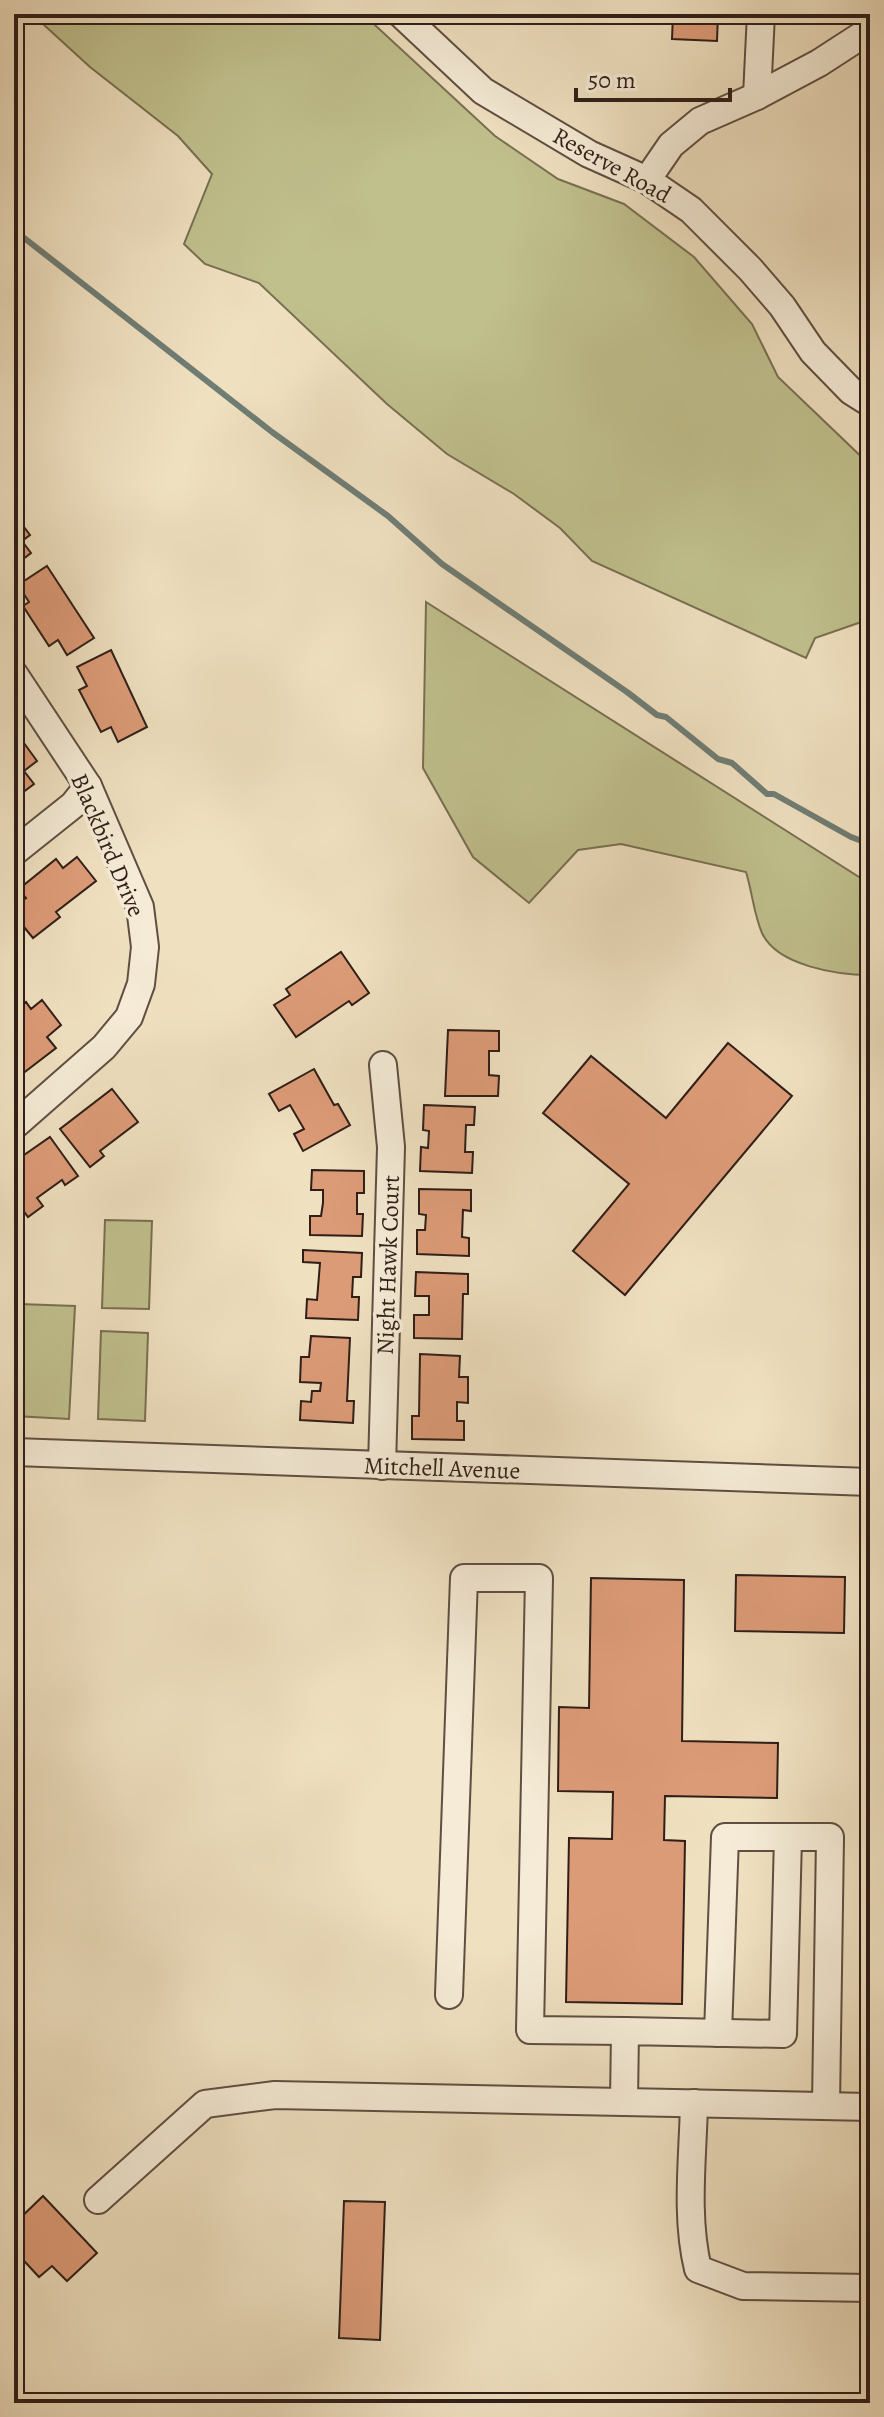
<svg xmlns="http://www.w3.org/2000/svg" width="884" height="2417" font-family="Alegreya,serif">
<rect width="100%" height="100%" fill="#efe0c0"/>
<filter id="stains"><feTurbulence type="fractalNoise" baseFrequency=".0025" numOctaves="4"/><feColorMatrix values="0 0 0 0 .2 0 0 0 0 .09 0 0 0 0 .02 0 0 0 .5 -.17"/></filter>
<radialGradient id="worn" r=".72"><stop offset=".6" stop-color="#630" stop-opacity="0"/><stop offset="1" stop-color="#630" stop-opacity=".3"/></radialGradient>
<g fill="#c0c08d" stroke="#786f52" stroke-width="2">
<path d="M32,14H363L495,136L558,179L624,204L694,257L752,324L778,377L870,465V619L815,638L806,658L592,561L560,528L514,494L447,454L387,404L259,283L205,264L184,244L212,174L178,136L90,67Z"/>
<path d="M426,602L870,884V975C838,975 777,966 762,933C754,915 752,891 746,872L621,844L578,850L529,903L473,857L423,768Z"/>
<path d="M105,1220L152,1221L149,1309L102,1308Z"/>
<path d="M19,1304L75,1306L69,1419L14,1416Z"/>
<path d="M101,1331L148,1333L145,1421L98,1419Z"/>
</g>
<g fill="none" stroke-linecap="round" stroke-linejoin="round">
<path stroke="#6f7d74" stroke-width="6" d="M14,230L272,432L388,516L442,564L627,692L657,715L666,717L718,759L732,763L767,794H774L851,837L870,844"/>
</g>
<g fill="#dc9b77" stroke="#2f1e18" stroke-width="2">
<path d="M673,14H718L717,41L672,39Z"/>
<path d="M18,519L30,535L22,541L31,553L14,566V522Z"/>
<path d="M47,566L94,638L67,655L58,640L49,646L23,606L29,602L18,585Z"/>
<path d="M111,650L147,727L118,742L111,727L101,732L79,690L87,686L77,667Z"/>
<path d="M16,732L37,761L24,771L34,784L14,799Z"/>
<path d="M77,857L96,881L56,912L60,917L33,938L14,915V907L26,898L19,889L56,859L63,868Z"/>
<path d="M341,952L369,993L352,1005L349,1001L296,1037L274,1005L290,995L286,989Z"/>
<path d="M42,1000L61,1025L47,1037L56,1048L17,1078L14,1075V1019L18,1015L14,1011L26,1002L31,1009Z"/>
<path d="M448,1030L499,1031V1051H489V1075L499,1076L498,1096H445Z"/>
<path d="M728,1043L792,1096L625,1295L573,1251L629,1184L543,1113L591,1056L666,1118Z"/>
<path d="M314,1069L334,1105L338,1104L350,1125L303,1151L294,1134L304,1129L290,1105L279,1111L269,1094Z"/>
<path d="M112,1089L138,1122L100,1151L104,1156L90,1167L60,1129Z"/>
<path d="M424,1105L475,1107L474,1125H466L465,1152H473L472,1173L420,1171L421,1147L428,1148L429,1131L423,1130Z"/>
<path d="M50,1137L78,1176L65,1185L62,1180L37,1198L43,1206L28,1217L14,1198V1162Z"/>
<path d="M312,1170L364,1171V1193H357V1214H363L362,1236L310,1235V1216H321L323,1203V1190H311Z"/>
<path d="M419,1189L471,1190V1211L463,1210L462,1237L469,1238V1256L417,1254V1230H425L426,1215L419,1214Z"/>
<path d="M303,1250L362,1253L361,1277H353L352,1297H359L358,1320L306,1318L307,1299L317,1300L320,1263L303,1262Z"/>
<path d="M416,1272L468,1274V1294H463L462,1339L414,1338V1315H429V1296H415Z"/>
<path d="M311,1336L350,1338L347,1401H354L353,1423L300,1420L301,1401L311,1402L312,1391H320L321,1383L300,1382L301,1357H309Z"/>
<path d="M420,1354L460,1356L459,1377H468V1403L457,1402V1421H464V1440L412,1439V1416H419Z"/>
<path d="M736,1575L845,1577L844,1633L735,1631Z"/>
<path d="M591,1578L684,1580L682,1741L778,1743L777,1798L665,1796L664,1840L685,1841L682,2004L566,2002L569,1838L612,1839L613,1792L558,1791L559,1707L589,1708Z"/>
<path d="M43,2196L97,2253L67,2281L52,2266L39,2277L14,2250V2224Z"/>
<path d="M344,2201L385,2202L380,2340L339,2338Z"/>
</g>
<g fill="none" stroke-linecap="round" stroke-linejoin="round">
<g stroke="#5f4e42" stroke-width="30">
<g id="minor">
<path d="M401,14L483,91L589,154L647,180L691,210L750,269L782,306L813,352L851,391L870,403"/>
<path d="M757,96L761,14"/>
<path d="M647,180L671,145L700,121L757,96L819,63L870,30"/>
<path d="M14,674L88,786L140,907L145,947L141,984L129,1017L104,1047L14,1126"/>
<path d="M14,852L73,805L88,786"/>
<path d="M14,1452L870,1482"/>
<path d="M382,1466L391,1147L383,1065"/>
<path d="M449,1995L464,1578H539L530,2030L625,2031"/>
<path d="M718,2033L725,1837H788"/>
<path d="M624,2101L625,2031L783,2034L788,1837H830L826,2105"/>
<path d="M694,2103C693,2157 685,2216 698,2269L743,2286L870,2288"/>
<path d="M98,2200L205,2104L275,2095L870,2107"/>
</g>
</g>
<use href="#minor" stroke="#f5ebd6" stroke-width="26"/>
</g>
<g text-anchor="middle" stroke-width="7" stroke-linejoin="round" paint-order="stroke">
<g font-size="24" fill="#2f1e18" stroke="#f5ebd6">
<text transform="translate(612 165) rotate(29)" y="8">Reserve Road</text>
<text transform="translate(108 845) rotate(67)" y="8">Blackbird Drive</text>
<text transform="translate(388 1265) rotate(-88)" y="8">Night Hawk Court</text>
<text transform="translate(442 1468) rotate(2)" y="8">Mitchell Avenue</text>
</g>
</g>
<rect width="884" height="2417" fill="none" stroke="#efe0c0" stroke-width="48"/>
<rect x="16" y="16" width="852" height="2385" fill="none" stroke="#2f1e18" stroke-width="4"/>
<rect x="24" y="24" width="836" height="2369" fill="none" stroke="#2f1e18" stroke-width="2"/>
<path d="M576 88v12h154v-12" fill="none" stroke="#2f1e18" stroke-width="4"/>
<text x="588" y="88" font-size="24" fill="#2f1e18" stroke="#f5ebd6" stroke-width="6" paint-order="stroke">50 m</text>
<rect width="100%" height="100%" filter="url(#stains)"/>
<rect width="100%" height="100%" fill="url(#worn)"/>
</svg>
